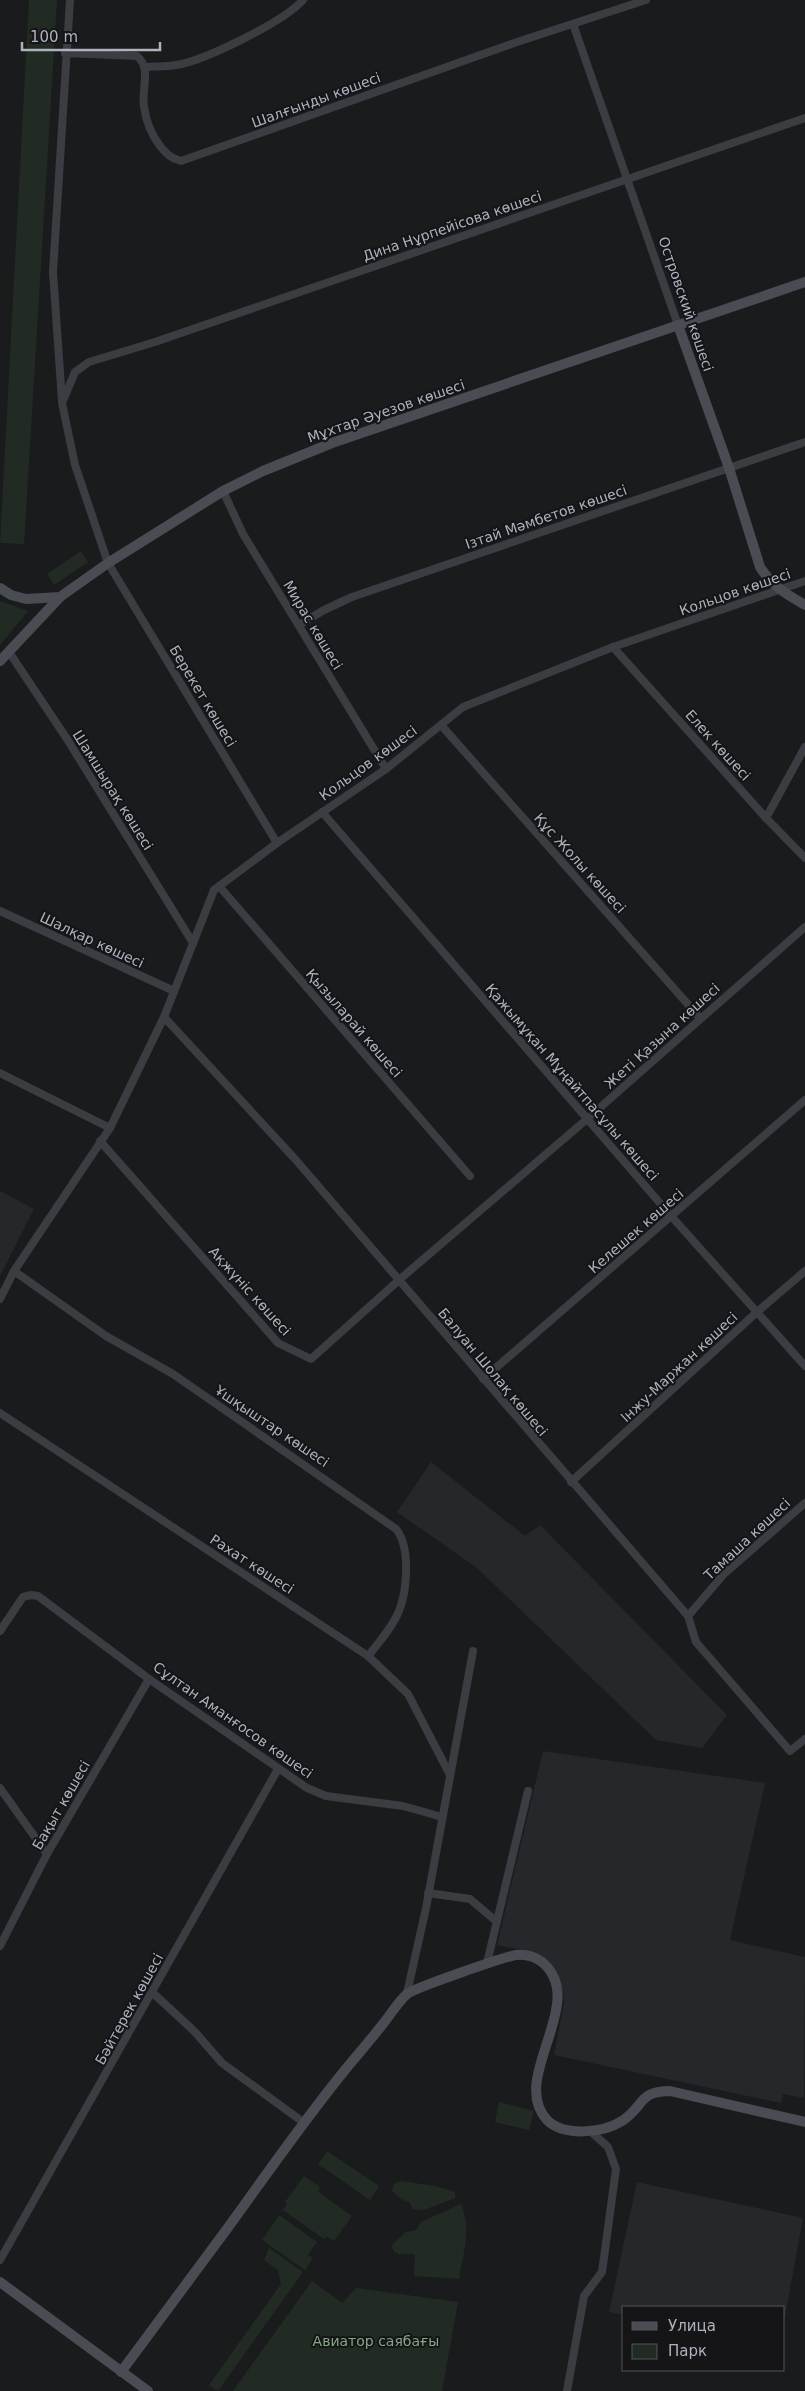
<svg xmlns="http://www.w3.org/2000/svg" width="805" height="2391" font-family="'DejaVu Sans',sans-serif">
<rect width="100%" height="100%" fill="#1a1b1d"/>
<g fill="#26272a">
<path d="M0,1191L34,1209L0,1276Z"/>
<path d="M431,1462L525,1536L540,1525L727,1715L702,1748L656,1740L477,1568L397,1512Z"/>
<path d="M543,1751L765,1783L730,1940L805,1957L804,2098L783,2094L781,2103L554,2055L564,2003L563,1992L555,1971L535,1952L497,1945Z"/>
<path d="M637,2182L803,2218L784,2322V2307H624V2315L609,2312Z"/>
</g>
<g fill="#222b23">
<path d="M29,0H57L24,544L0,543Z"/>
<path d="M81,551L88,562L54,585L47,574Z"/>
<path d="M0,601L28,611L0,645Z"/>
<path d="M499,2102L534,2111L529,2130L495,2122Z"/>
<path d="M327,2151L379,2186L370,2200L318,2164Z"/>
<path d="M304,2176L320,2187L318,2192L352,2216L334,2241L326,2236L324,2239L283,2210L287,2204L285,2202Z"/>
<path d="M401,2181L435,2186L455,2192V2198L424,2210L413,2209L409,2202L401,2199L392,2191L394,2184Z"/>
<path d="M461,2204C472,2228 463,2255 459,2279L414,2276L415,2254H399L393,2251L392,2245L406,2232L416,2230L421,2222Z"/>
<path d="M279,2215L317,2242L308,2255L313,2258L305,2270L262,2240Z"/>
<path d="M269,2248L303,2272L218,2391L209,2385L281,2284L278,2270L264,2260Z"/>
<path d="M312,2281L342,2303L356,2288L458,2302L442,2391H233Z"/>
</g>
<g fill="none" stroke-linecap="round" stroke-linejoin="round">
<g stroke="#3b3d42" stroke-width="8">
<path d="M573,24L678,325"/>
<path d="M65,53L137,56C152,68 141,89 144,107C146,121 151,134 160,146C167,154 170,158 181,161L517,42L646,0"/>
<path d="M145,67C155,66 166,67 176,65C204,61 285,21 303,0"/>
<path d="M62,401L53,272L70,0"/>
<path d="M223,491L243,534L386,769"/>
<path d="M299,625L324,610L352,597L805,442"/>
<path d="M613,647L766,818L805,858"/>
<path d="M9,652L67,739L193,943"/>
<path d="M441,725L700,1018"/>
<path d="M322,812L672,1217L805,1366"/>
<path d="M766,818L805,747"/>
<path d="M277,843L108,563L75,465L62,403L75,372L89,362L155,342L805,118"/>
<path d="M219,886L470,1176"/>
<path d="M0,911L174,991"/>
<path d="M164,1017L295,1159L688,1616L696,1642L790,1751L805,1739"/>
<path d="M0,1073L110,1128"/>
<path d="M100,1141L278,1343L311,1359L399,1280L587,1119L805,927"/>
<path d="M14,1271L106,1336L173,1374L396,1529C411,1547 407,1591 399,1611C392,1628 379,1642 368,1656"/>
<path d="M0,1299L14,1271L110,1128L164,1017L214,890L277,843L386,769L463,707L613,647L805,581"/>
<path d="M483,1379L805,1100"/>
<path d="M0,1413L368,1656L408,1694L450,1775"/>
<path d="M571,1482L757,1312L805,1271"/>
<path d="M688,1616L724,1574L805,1503"/>
<path d="M0,1631L23,1597L31,1595L38,1596L149,1679L307,1788L326,1796L403,1806L442,1817"/>
<path d="M0,1788L47,1854"/>
<path d="M428,1893L470,1899L496,1921"/>
<path d="M0,1946L47,1854L149,1679"/>
<path d="M487,1963L528,1791"/>
<path d="M153,1993L195,2032L222,2063L303,2122"/>
<path d="M407,1993L426,1908L473,1651"/>
<path d="M0,2260L278,1769"/>
<path d="M567,2391L584,2296L602,2272L616,2169L608,2147L589,2130"/>
</g>
<g stroke="#494c52" stroke-width="10">
<path d="M678,325L729,468L760,567C772,586 786,594 805,605"/>
<path d="M0,588L11,595L26,599L60,597L108,563L223,491L263,471L332,443L805,282"/>
<path d="M0,661L60,597"/>
<path d="M0,2282L148,2391"/>
<path d="M121,2372C154,2327 188,2282 221,2237C262,2181 301,2124 345,2070C359,2053 373,2037 386,2020C393,2011 399,2001 407,1994C414,1988 504,1957 516,1955C525,1954 534,1956 542,1962C590,2002 508,2078 547,2120C564,2137 603,2133 622,2121C644,2107 638,2091 670,2091L805,2122"/>
</g>
</g>
<g text-anchor="middle" stroke-width="4" stroke-linejoin="round" paint-order="stroke">
<g font-size="14" fill="#adb2bd" stroke="#151518">
<text transform="translate(316 100) rotate(-20)" y="5">Шалғынды көшесі</text>
<text transform="translate(452 226) rotate(-19)" y="5">Дина Нұрпейісова көшесі</text>
<text transform="translate(686 304) rotate(71)" y="5">Островский көшесі</text>
<text transform="translate(386 411) rotate(-19)" y="5">Мұхтар Әуезов көшесі</text>
<text transform="translate(546 517) rotate(-19)" y="5">Ізтай Мәмбетов көшесі</text>
<text transform="translate(735 592) rotate(-19)" y="5">Кольцов көшесі</text>
<text transform="translate(313 625) rotate(59)" y="5">Мирас көшесі</text>
<text transform="translate(203 696) rotate(59)" y="5">Берекет көшесі</text>
<text transform="translate(718 745) rotate(48)" y="5">Елек көшесі</text>
<text transform="translate(368 763) rotate(-36)" y="5">Кольцов көшесі</text>
<text transform="translate(113 790) rotate(58)" y="5">Шамшырақ көшесі</text>
<text transform="translate(580 863) rotate(48)" y="5">Құс Жолы көшесі</text>
<text transform="translate(92 940) rotate(25)" y="5">Шалқар көшесі</text>
<text transform="translate(354 1023) rotate(49)" y="5">Қызыларай көшесі</text>
<text transform="translate(662 1036) rotate(-42)" y="5">Жеті Қазына көшесі</text>
<text transform="translate(572 1082) rotate(49)" y="5">Қажымұқан Мұңайтпасұлы көшесі</text>
<text transform="translate(636 1231) rotate(-41)" y="5">Келешек көшесі</text>
<text transform="translate(250 1291) rotate(48)" y="5">Ақжүніс көшесі</text>
<text transform="translate(679 1367) rotate(-43)" y="5">Інжу-Маржан көшесі</text>
<text transform="translate(493 1372) rotate(50)" y="5">Балуан Шолақ көшесі</text>
<text transform="translate(272 1426) rotate(34)" y="5">Ұшқыштар көшесі</text>
<text transform="translate(747 1539) rotate(-43)" y="5">Тамаша көшесі</text>
<text transform="translate(252 1564) rotate(33)" y="5">Рахат көшесі</text>
<text transform="translate(233 1720) rotate(35)" y="5">Сұлтан Аманғосов көшесі</text>
<text transform="translate(61 1805) rotate(-60)" y="5">Бақыт көшесі</text>
<text transform="translate(129 2009) rotate(-61)" y="5">Бәйтерек көшесі</text>
</g>
<g font-size="14" fill="#83a884" stroke="#151518">
<text x="376" y="2346">Авиатор саябағы</text>
</g>
</g>
<rect x="622" y="2306" width="162" height="65" fill="#151518" stroke="#52545a"/>
<rect x="632" y="2322" width="25" height="8" fill="#494c52" stroke="#52545a"/>
<text x="668" y="2331" font-size="15" fill="#adb2bd">Улица</text>
<rect x="632" y="2344" width="25" height="15" fill="#222b23" stroke="#52545a"/>
<text x="668" y="2356" font-size="15" fill="#adb2bd">Парк</text>
<path d="M22 42v8h138v-8" fill="none" stroke="#adb2bd" stroke-width="2.5"/>
<text x="30" y="42" font-size="15" fill="#adb2bd" stroke="#151518" stroke-width="4" paint-order="stroke">100 m</text>
</svg>
